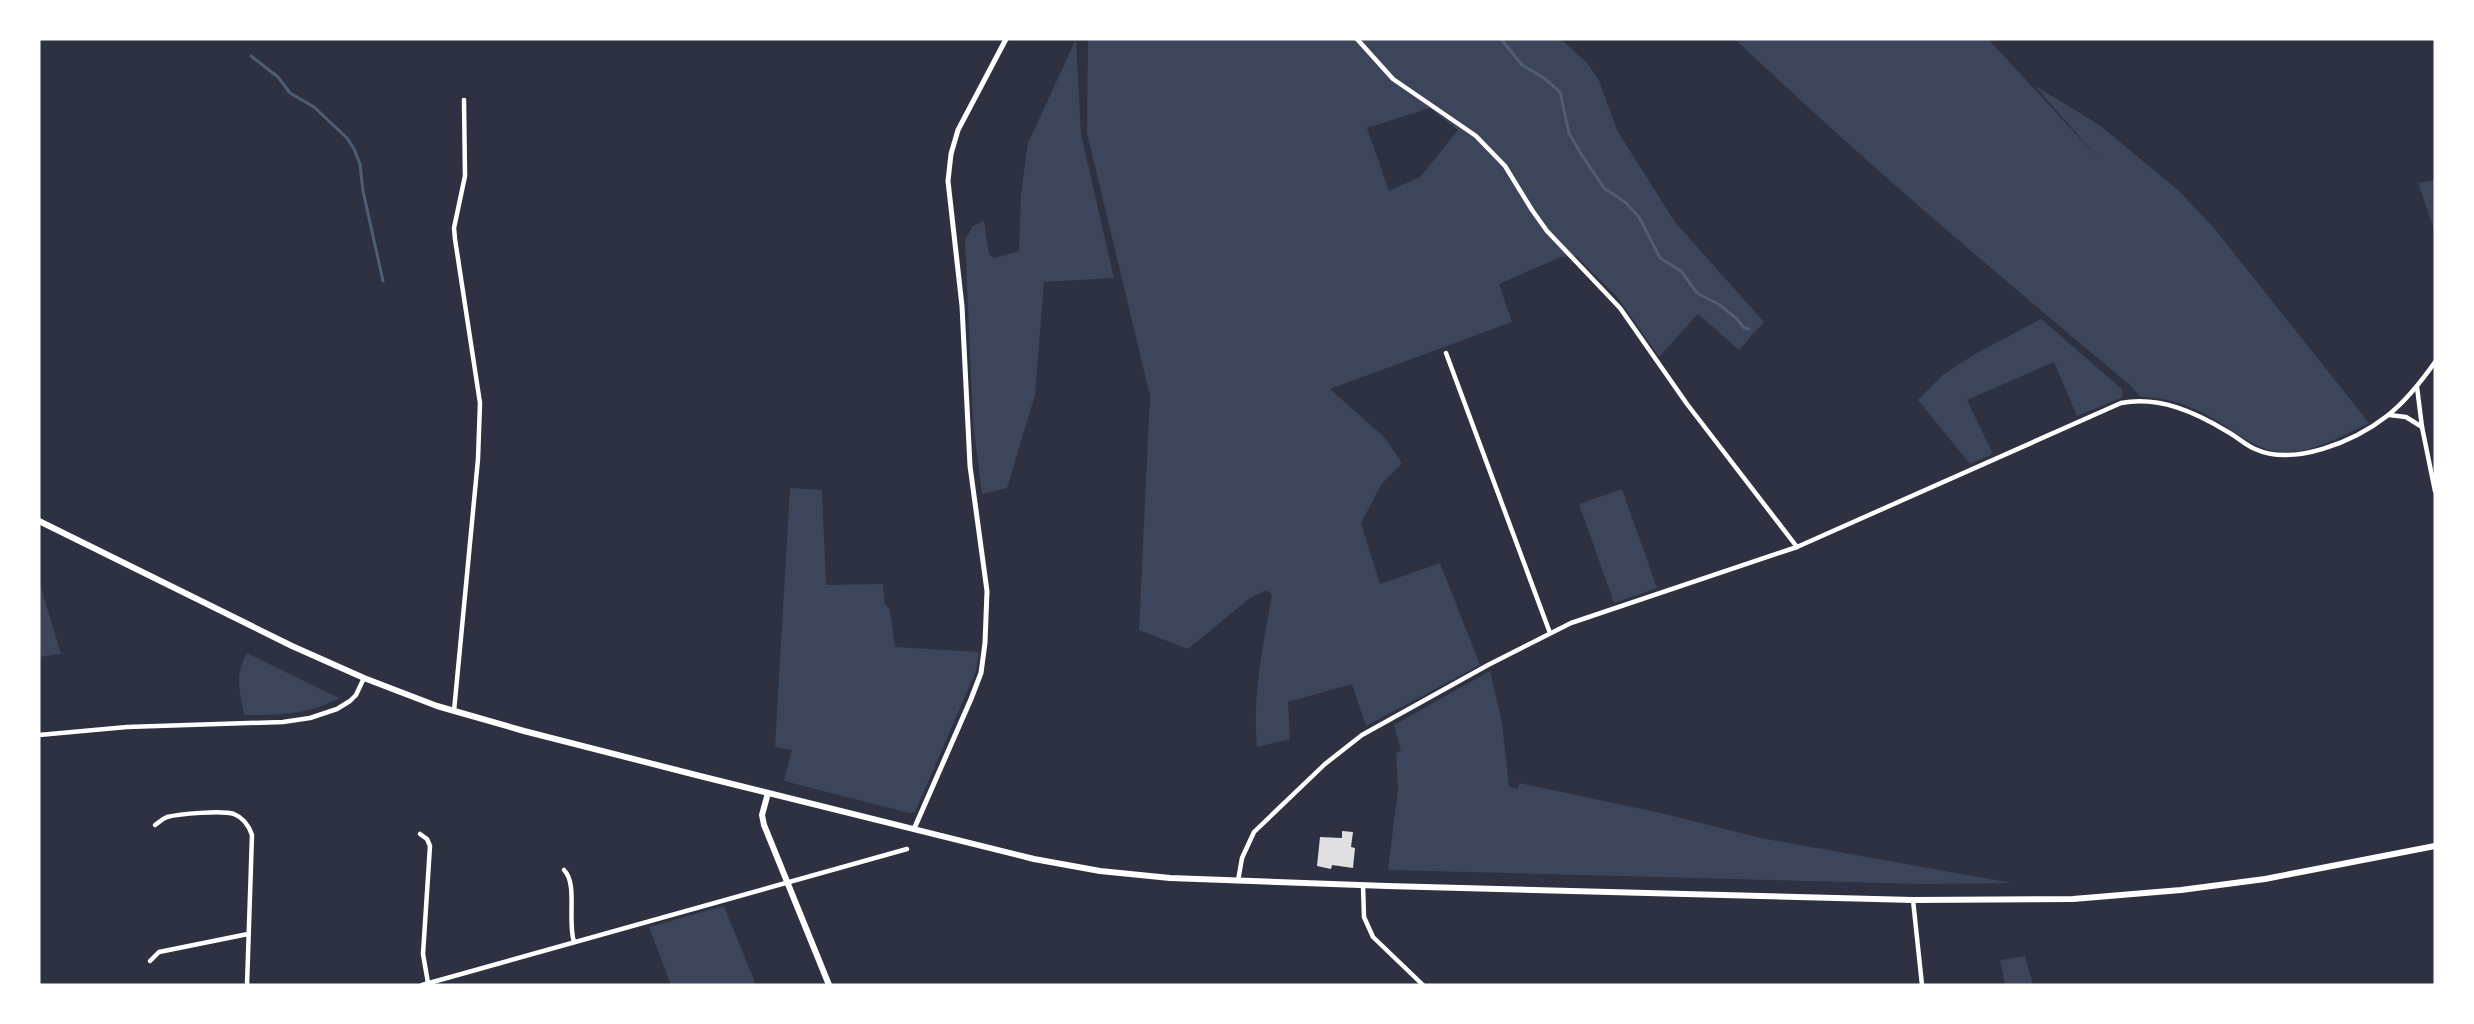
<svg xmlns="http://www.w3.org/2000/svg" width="2474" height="1024" font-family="Arial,sans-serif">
<rect width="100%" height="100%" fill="#2d3142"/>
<g fill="#3c4559" fill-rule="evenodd">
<path d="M1076,39L1081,134L1114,278L1044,282L1035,395L1007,488L982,494L973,424L965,240L973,226L984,221L989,254L994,258L1019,251L1021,194L1028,143Z"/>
<path d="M1088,39H1561L1588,64L1599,81L1618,132L1675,222L1764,322L1739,350L1698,314L1659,357L1618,298L1576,256L1561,257L1499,284L1512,322L1330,389L1385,438L1402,463L1381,485L1361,523L1380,584L1440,563L1480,665L1366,726L1352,684L1288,702L1290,739L1257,747C1252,696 1263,646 1272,595L1267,590L1250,598L1188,649L1139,630L1150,396L1087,133ZM1430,108L1458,130L1420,177L1389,191L1367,128Z"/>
<path d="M1735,39H1988L2100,160L2034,85L2098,124L2178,190L2214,228L2369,423C2342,436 2314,453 2283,452C2256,451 2236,432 2214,419C2191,405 2166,397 2140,397L2131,386C1997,274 1862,160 1735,39Z"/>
<path d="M2435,180V232L2418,183Z"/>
<path d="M2041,319L2122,389L2123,397L2077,416L2054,362L1967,400L1993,454L1970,464L1918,400L1944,374L1975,354Z"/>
<path d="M790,488L822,490L826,585L883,584L885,605L890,609L895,647L979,652L976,671L915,812L909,813L784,781L792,750L775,747Z"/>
<path d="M1622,489L1657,588L1614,603L1579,504Z"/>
<path d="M39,581L61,654L39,657Z"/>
<path d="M247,653L339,698C309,715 278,715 244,715C240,690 234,676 247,653Z"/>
<path d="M1490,671L1502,723L1509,787L1518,789L1519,783L1661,813L1761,838L2012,883L1923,884L1388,870L1398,789L1396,753L1401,751L1394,725Z"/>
<path d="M724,906L756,985H671L649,927Z"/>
<path d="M2025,956L2033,985H2005L2000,960Z"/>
</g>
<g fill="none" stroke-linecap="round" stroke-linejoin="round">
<g stroke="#4f5d75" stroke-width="3">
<path d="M1501,39L1522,65L1544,78L1560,92L1569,133L1581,154L1604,188L1626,203L1639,217L1660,258L1681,271L1697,293L1720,305L1737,319L1744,328L1749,329"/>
<path d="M251,56L278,77L290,93L314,107L347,138L354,149L360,164L363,191L383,281"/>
</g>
</g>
<path fill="#e0e0e3" d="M1342,831L1353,832L1351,847L1355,848L1353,868L1332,865L1331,869L1317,866L1320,837L1342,838Z"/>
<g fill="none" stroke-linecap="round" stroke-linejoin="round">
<path stroke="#fff" stroke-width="2" d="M39,833V858"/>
<g stroke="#fff" stroke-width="4.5">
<path d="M1357,39L1393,79L1476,136L1505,166L1532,210L1547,231L1620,308L1687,404L1797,547"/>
<path d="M1446,353L1550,633"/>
<path d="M2417,387L2422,427L2435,491"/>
<path d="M2389,415L2406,417L2422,427"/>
<path d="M454,711L478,459L480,403L455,239L454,228L465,176L464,100"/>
<path d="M39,735L127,727L283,722L310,718L337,709L350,701L356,695L364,678"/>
<path d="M155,825C159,822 162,819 167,817C179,814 222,810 234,814C244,818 249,826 252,835L247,985"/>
<path d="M420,834L427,839L430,846L423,954L428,983"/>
<path d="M564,870C578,884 567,920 574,942"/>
<path d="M1238,881L1242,858L1254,832L1325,764L1362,735L1488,665L1571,623L1797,547L2121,403C2160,396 2195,412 2228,432C2237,437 2246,445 2255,449C2294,467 2355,441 2387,416C2406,401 2421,382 2435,362"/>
<path d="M1363,885L1364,917L1373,937L1423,985"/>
<path d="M1913,900L1922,985"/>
<path d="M150,961L159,952L248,934"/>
<path d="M422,985L907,849"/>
</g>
<path stroke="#fff" stroke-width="5" d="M914,829L971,699L981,673L985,643L987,591L970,466L962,306L948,181L951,154L958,130L1006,39"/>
<g stroke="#fff" stroke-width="6">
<path d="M39,521L292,646L364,678L437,706L524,731L700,776L1034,859L1100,871L1170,878L1387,886L1913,900L2073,899L2181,890L2265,879L2435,846"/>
<path d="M768,793L762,815L764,825L829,985"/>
</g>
</g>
<rect width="2474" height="1024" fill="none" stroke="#ffffff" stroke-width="81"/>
</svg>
